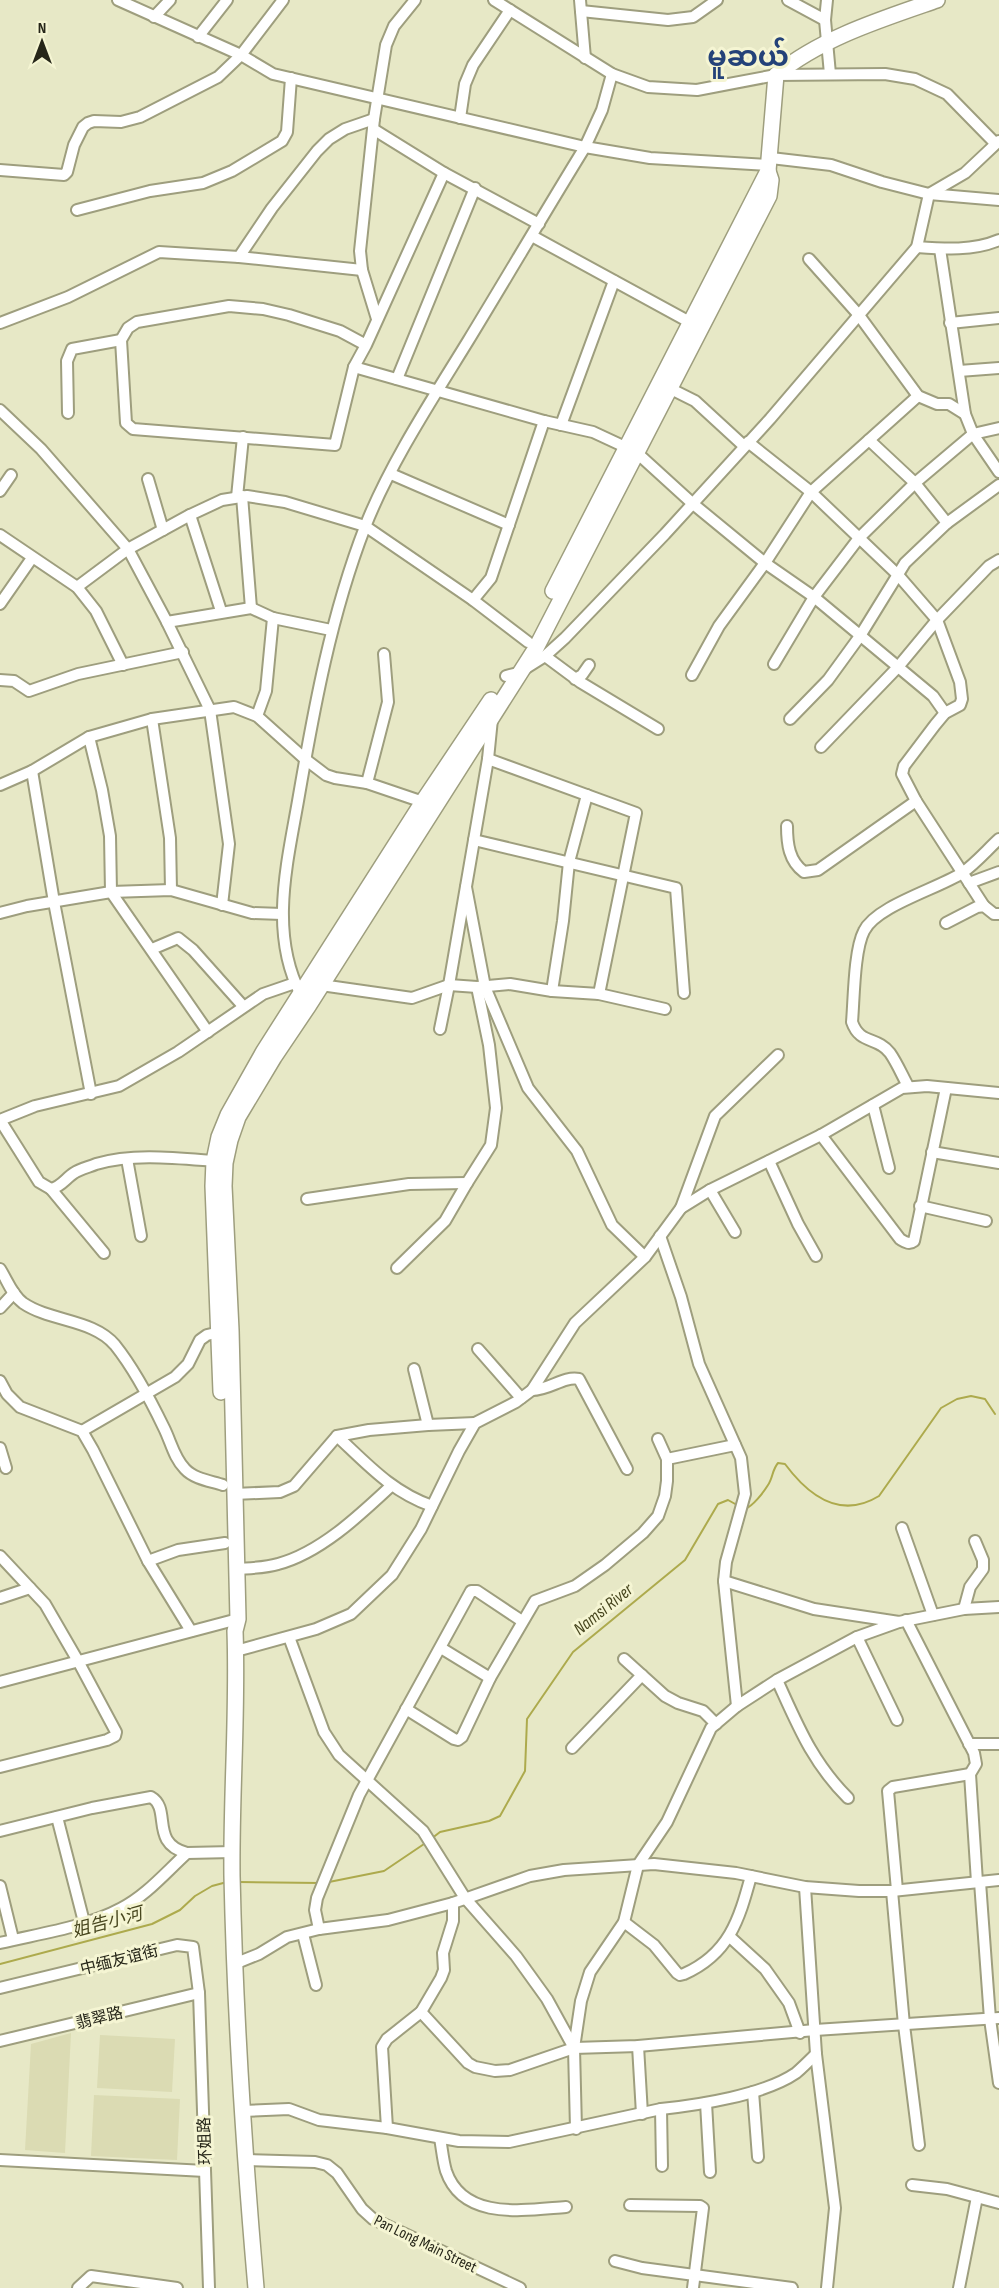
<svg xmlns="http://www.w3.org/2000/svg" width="999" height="2288" font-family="'Sofia Sans Condensed','Noto Sans SC','Noto Sans Myanmar',sans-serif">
<rect width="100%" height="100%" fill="#e7e8c6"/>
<g fill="#dbdbb3">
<path d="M71,2033L65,2153L25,2150L31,2044Z"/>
<path d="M100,2035L175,2039L172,2092L97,2088Z"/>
<path d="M94,2095L180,2099L177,2160L91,2156Z"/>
</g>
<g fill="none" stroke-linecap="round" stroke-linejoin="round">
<g stroke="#adaa4d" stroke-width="2">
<path d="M745,1509C753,1506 763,1493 768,1485C773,1478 772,1470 778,1463L785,1464C808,1495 840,1520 879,1496L941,1408L957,1399L971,1396L985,1399L995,1414"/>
<path d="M431,1839L440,1832L489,1821L500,1816L525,1771L527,1719L573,1652L685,1560L718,1504L728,1500L737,1505"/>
<path d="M239,1882L320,1883"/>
<path d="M329,1882L384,1871L427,1842"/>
<path d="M0,1964L152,1924L180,1910L195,1896L212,1886L227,1882"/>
</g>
<g stroke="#9e9e7e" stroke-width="14">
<g id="minor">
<path d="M118,0L241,55L273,74L585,147L650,158L770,165"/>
<path d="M494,0L612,74L648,87L697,90L776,75L885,74L915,79L947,94L995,143"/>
<path d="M580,0L585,58"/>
<path d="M788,0L825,20"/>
<path d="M827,0L825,20L830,74"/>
<path d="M581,11L668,20L693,17L717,0"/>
<path d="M154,17L170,0"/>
<path d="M198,37L227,0"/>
<path d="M460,118L465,84L473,65L510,10"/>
<path d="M373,129L444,173L539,224"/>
<path d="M771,158L831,165L882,182L929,194L999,200"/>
<path d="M0,170L64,175L67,172L74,145L83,127L88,123L94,121L121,122L140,117L218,77L241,55L283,0"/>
<path d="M77,210L150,191L203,183L232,171L282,141L287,132L291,78"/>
<path d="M532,236L695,325"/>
<path d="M917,247C945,249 973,251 999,240"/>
<path d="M940,249L965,414L973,434L999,472"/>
<path d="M239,257L272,208L317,151L329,139L345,129L374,119"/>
<path d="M809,259L858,314L918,396L937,404H949L965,414"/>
<path d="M377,319L362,270L360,251L374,119L386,45L394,26L415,0"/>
<path d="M0,323L68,297L159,252L239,257L362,270"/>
<path d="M950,323L999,318"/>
<path d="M366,345L340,331L289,315L263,309L229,306L137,322L128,328L121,340L126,423L133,429L335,445L354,367L366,345L444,173"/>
<path d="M354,367L544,421L593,432L636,452L692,503L765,563L814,597L933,696L945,713"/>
<path d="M959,371L999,368"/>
<path d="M397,379L475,188"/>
<path d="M669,388L695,401L744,446"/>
<path d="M0,410L41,449L128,549L167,622L210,710L229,844L222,905"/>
<path d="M68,413L67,361L72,349L121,340"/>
<path d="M561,425L614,281"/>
<path d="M869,440L915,483L947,523"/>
<path d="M748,442L811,492L898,575L937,620L960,682L962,699L960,705L945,713L935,725L904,766L902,774L916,801L984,906"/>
<path d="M391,474L509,525"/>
<path d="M148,479L163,530"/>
<path d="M0,491L11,475"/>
<path d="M242,496L251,608"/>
<path d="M237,497L243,437"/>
<path d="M190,515L221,611"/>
<path d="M0,535L77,587L96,611L123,665"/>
<path d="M77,587L128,549L190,515L222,500L247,496L285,502L365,526L473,600L528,642"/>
<path d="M473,600L491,578L544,421"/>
<path d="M0,604L32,558"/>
<path d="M167,622L251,608L273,618L331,630"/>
<path d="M545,656L580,682L658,729"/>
<path d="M774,664L814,597L859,538L915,483L973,434L999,428"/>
<path d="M692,675L719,626L765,563L811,492L918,396"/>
<path d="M506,676L518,673L545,656L565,638L665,534L770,419L917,247L929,194L965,173L999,141"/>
<path d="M575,679L582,675L589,665"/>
<path d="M0,680L14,681L29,691L78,674L183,652"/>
<path d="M257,716L266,691L273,618"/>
<path d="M152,719L170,838L171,890"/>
<path d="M790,719L828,680L860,636L905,563L947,523L999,485"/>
<path d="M89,737L102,790L110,836L111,892L208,1032"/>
<path d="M821,747L898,667L937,620L989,566L999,560"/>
<path d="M488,759L636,813L599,994"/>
<path d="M32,771L54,902L91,1094"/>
<path d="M367,783L388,702L384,654"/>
<path d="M0,785L32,771L89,737L152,719L234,707L257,716L305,759L326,775L335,778L367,783L429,804"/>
<path d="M787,826C787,844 789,861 804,872L818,870L916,801"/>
<path d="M474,840L676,888L684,993"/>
<path d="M969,883L999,872"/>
<path d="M466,887L485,987L528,1088L577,1151L612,1225L645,1257"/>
<path d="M0,913L27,906L111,892L171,890L252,913L282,914"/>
<path d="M946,923L977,907L984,906L994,914H999"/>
<path d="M152,949L178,938L193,950L243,1006"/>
<path d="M321,985L412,998L449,985L477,987L510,984L552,991L599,994L665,1009"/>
<path d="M552,991L563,921L569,862L587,795"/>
<path d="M301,995C269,934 287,864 298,801C314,708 331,615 365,527C389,465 433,398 468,341C507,277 545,212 585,147L602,110L612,74"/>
<path d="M440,1029L449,985L488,759L492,719"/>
<path d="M908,1086C902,1075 897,1063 890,1053C877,1036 860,1045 852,1022C854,999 854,950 864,931C876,906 937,889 962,873C975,864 987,850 999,839"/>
<path d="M873,1105L889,1168"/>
<path d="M0,1120L35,1106L119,1086L178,1052L263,994L295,983"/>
<path d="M0,1120L39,1182L51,1189C61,1187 66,1178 74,1173C80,1169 89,1167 96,1164C133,1153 176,1158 214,1161"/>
<path d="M821,1135L900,1239C905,1242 909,1245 914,1241L946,1088"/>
<path d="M932,1152L999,1163"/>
<path d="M127,1159L141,1236"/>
<path d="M769,1161L798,1224L816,1256"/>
<path d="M51,1189L104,1253"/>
<path d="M710,1190L735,1232"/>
<path d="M307,1199L409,1184L467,1183"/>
<path d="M920,1206L986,1221"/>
<path d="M681,1208L715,1116L778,1055"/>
<path d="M660,1236L681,1297L699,1364L741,1458L745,1494L726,1562L724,1581L737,1706"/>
<path d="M397,1268L445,1221L467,1183L491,1145L496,1108L489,1045L477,987"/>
<path d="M0,1269C7,1280 12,1295 23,1303C51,1322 93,1319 115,1345C135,1370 150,1399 164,1428C171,1442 174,1458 185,1469C194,1479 211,1481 223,1485"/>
<path d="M0,1308L14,1293"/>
<path d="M478,1349L521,1398"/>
<path d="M414,1369L428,1425"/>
<path d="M0,1381L7,1394L20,1407L82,1431L93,1450L148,1561L191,1631"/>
<path d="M532,1390C550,1390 563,1376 579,1379L627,1469"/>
<path d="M82,1431L175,1377L188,1364L200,1340L207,1335L220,1332"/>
<path d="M337,1436C368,1465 392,1492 432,1506"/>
<path d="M0,1448L6,1468"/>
<path d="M667,1459L735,1445"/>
<path d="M234,1494L280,1492L294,1486L337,1436L369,1430L428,1425L475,1423"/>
<path d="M902,1528L933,1615"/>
<path d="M0,1556L45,1604L78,1661L116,1732L115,1736L107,1740L0,1767"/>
<path d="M148,1561L178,1550L225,1543"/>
<path d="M237,1569C250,1568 265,1568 278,1564C320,1553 360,1515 391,1486"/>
<path d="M724,1581L814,1609L899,1622L964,1609L999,1607"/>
<path d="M0,1598L30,1588"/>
<path d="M964,1609L970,1587L983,1569V1560L975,1541"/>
<path d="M906,1620L974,1753L976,1764L970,1774L977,1882"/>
<path d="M289,1637L324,1732L339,1755L423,1831L465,1898L516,1956L547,1999L574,2048"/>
<path d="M857,1637L897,1720"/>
<path d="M441,1648L490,1678"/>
<path d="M236,1651L316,1629L351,1614L392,1575L421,1529L459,1451L475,1423L516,1402L532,1390L575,1323L645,1257L681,1208L710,1190L821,1135L902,1088L927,1086L999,1093"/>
<path d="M624,1659L665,1696L678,1703L703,1711L716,1724"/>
<path d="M777,1680C798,1726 812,1762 848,1798"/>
<path d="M0,1682L238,1619"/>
<path d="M406,1709L454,1739L458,1740L462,1737L490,1678L535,1601L575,1586L605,1565L643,1533L658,1516L665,1496L667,1481V1459L658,1439"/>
<path d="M969,1744H999"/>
<path d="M572,1748L642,1675"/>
<path d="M57,1817L84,1922"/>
<path d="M0,1831L92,1808L151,1797C172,1809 149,1843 187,1853"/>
<path d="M980,1882L990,2019L999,2083"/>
<path d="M0,1886L13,1939"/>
<path d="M805,1887L816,2054L835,2208L827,2288"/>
<path d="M897,1890L888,1791L893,1787L970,1774"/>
<path d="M892,1891L904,2025L919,2145"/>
<path d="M624,1922L654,1945L677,1973L680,1975L684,1974C729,1954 739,1920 751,1876"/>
<path d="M319,1929L315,1910L317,1898L359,1795L471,1591H477L522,1621"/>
<path d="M303,1934L316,1985"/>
<path d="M730,1937L765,1969L789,2003L800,2033"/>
<path d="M0,1943C37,1934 87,1927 120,1909C146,1896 166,1872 187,1853L233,1852"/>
<path d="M234,1964L259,1954L287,1937L319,1929L388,1920L453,1903L530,1876L564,1870L654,1864L736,1873L805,1887L859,1891H892L999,1880"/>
<path d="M0,1988L177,1945L193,1947L199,1993L209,2288"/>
<path d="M421,2012L468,2063L475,2067L495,2071L510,2070L574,2048L638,2046L815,2030L999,2018"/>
<path d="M0,2041L199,1993"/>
<path d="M638,2046L642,2114"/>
<path d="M753,2092L758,2157"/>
<path d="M706,2103L710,2172"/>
<path d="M661,2109L662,2166"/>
<path d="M242,2111L289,2109L319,2120L387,2128L459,2141L509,2142L661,2109C699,2105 764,2095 796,2073C803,2067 810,2060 816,2054"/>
<path d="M387,2128L382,2047L387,2039L421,2012L441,1978L444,1970L443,1953L453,1921V1903"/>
<path d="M576,2129L574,2048L581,2001L590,1972L624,1922L638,1865L667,1822L711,1728L737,1706L777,1680L857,1637L899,1622"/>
<path d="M440,2138C442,2149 443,2161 446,2171C463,2221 524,2210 566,2207"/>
<path d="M0,2160L205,2171"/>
<path d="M245,2160L315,2162L327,2165L337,2173L362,2209L373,2219L520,2288"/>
<path d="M912,2185L947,2189L999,2203"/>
<path d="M630,2205L700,2206L703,2208L693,2288"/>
<path d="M615,2261L642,2268L792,2288"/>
<path d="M78,2288L91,2276L177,2288"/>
<path d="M959,2288L977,2197"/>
</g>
</g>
<g stroke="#9e9e7e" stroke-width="18">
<g id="highway">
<path d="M553,591L768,171L776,75C821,38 882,19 937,0"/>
<path d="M221,1392L213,1186L214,1161L219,1137L228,1115L264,1051L424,800L491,700"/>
<path d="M256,2288C244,2151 235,2014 232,1876C231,1794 238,1713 235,1631L238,1619L231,1330L224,1186L225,1163L230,1140L238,1117L274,1057L309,1005L536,648L769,196L771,180L768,171"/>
</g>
</g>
<use href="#minor" stroke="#fff" stroke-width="10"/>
<use href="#highway" stroke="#fff" stroke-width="15"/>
</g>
<g text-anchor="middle" stroke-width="6" stroke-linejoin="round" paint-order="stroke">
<g font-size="16" fill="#262619" stroke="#f5f5d3">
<text transform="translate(119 1959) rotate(-14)" y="6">中缅友谊街</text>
<text transform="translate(99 2017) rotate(-14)" y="6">翡翠路</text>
<text transform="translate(204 2141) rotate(-92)" y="6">环姐路</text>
<text transform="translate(426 2243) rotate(26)" y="6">Pan Long Main Street</text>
</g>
<g font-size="18" font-style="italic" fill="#47461e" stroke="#f5f5d3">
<text transform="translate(603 1609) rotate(-39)" y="6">Namsi River</text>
<text transform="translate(107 1922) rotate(-15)" y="6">姐告小河</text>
</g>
<g font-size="28" font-weight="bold" fill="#244279" stroke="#f5f5d3">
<text x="748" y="66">မူဆယ်</text>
</g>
</g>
<g transform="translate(42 42)" stroke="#f5f5d3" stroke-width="4.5" paint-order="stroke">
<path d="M0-4.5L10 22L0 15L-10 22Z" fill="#262619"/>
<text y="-9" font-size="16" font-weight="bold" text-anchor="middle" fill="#262619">N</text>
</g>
</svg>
